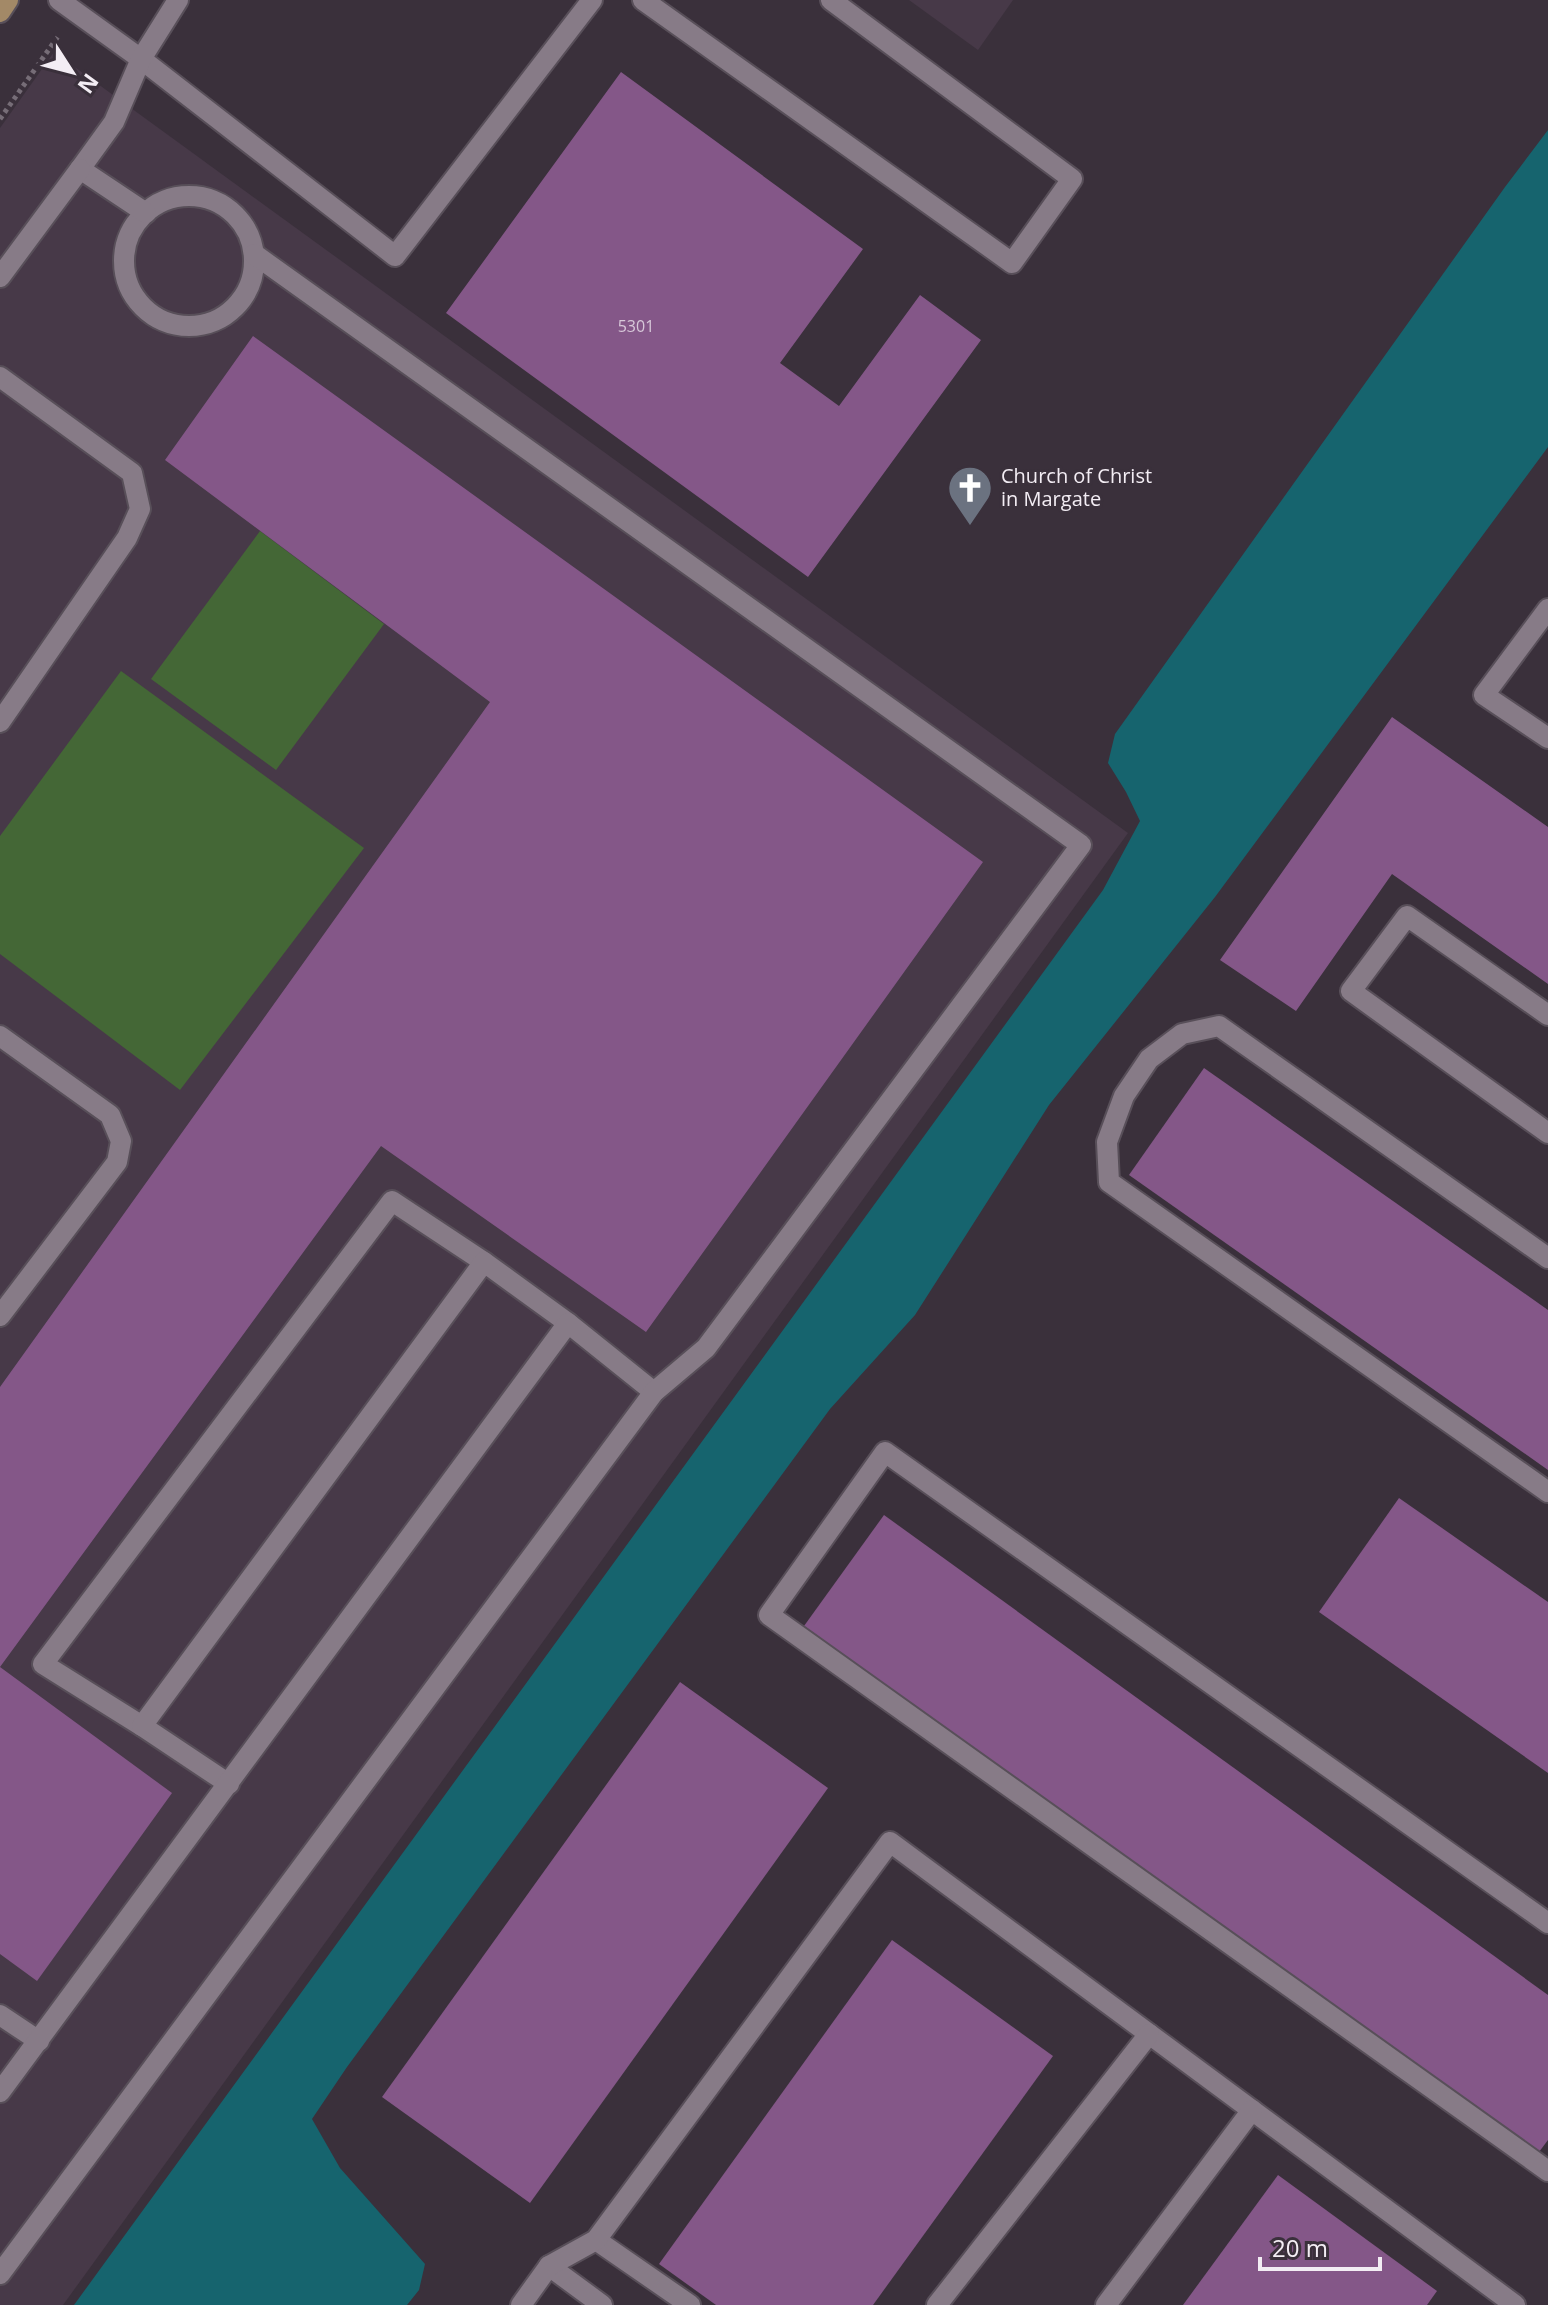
<svg xmlns="http://www.w3.org/2000/svg" width="1548" height="2305" font-family="'Open Sans',sans-serif">
<rect width="100%" height="100%" fill="#3a303b"/>
<g fill="#473948">
<path d="M909,0H1013L978,50Z"/>
<path d="M54,52L1128,833L63,2305H0V128Z"/>
</g>
<g fill="#446736">
<path d="M260,531L384,624L276,770L151,679Z"/>
<path d="M121,671L364,848L180,1090L0,954V836Z"/>
</g>
<path fill="#16646e" d="M1548,130V447L1215,897L1049,1105L915,1315L830,1409L347,2067L312,2119L340,2168L425,2264L419,2290L407,2305H74L1103,890L1140,821L1126,792L1108,763L1115,734L1505,187Z"/>
<g fill="#845788">
<path d="M621,72L863,249L780,363L839,406L920,295L981,340L808,577L446,313Z"/>
<path d="M253,336L983,862L646,1332L381,1146L0,1667V1387L490,702L165,460Z"/>
<path d="M1392,717L1548,827V984L1392,874L1296,1011L1220,960Z"/>
<path d="M1204,1068L1548,1310V1470L1129,1175Z"/>
<path d="M1399,1498L1548,1602V1773L1319,1612Z"/>
<path d="M884,1515L1548,1995V2140L1536,2156L804,1626Z"/>
<path d="M0,1667L172,1793L37,1981L0,1954Z"/>
<path d="M680,1682L828,1788L530,2203L382,2097Z"/>
<path d="M892,1940L1053,2056L873,2305H716L659,2264Z"/>
<path d="M1278,2175L1437,2291L1427,2305H1183Z"/>
</g>
<g fill="none" stroke-linecap="round" stroke-linejoin="round">
<g stroke="#584f59" stroke-width="24">
<g id="service">
<path d="M59,0L141,59L395,256L592,0"/>
<path d="M643,0L1012,263L1072,179L831,0"/>
<circle cx="189" cy="261" r="65"/>
<path d="M146,213L80,169L114,122L141,59L178,0"/>
<path d="M0,277L80,169"/>
<path d="M0,377L132,473L140,509L127,538L0,722"/>
<path d="M1548,609L1484,695L1548,738"/>
<path d="M1548,1015L1407,916L1351,991L1548,1133"/>
<path d="M0,1036L110,1115L121,1141L117,1162L0,1316"/>
<path d="M1548,1258L1219,1026L1182,1034L1149,1059L1124,1096L1107,1142L1109,1182L1548,1492"/>
<path d="M142,1726L43,1664L392,1201L484,1262"/>
<path d="M229,1784L142,1726L484,1262L568,1323"/>
<path d="M1548,1923L885,1452L769,1615L1548,2171"/>
<path d="M0,2015L39,2041"/>
<path d="M0,2092L568,1323L654,1392"/>
<path d="M596,2240L690,2305"/>
<path d="M549,2266L602,2305"/>
<path d="M0,2274L654,1392L706,1348L1081,845L254,254"/>
<path d="M521,2305L549,2266L596,2240L890,1842L1515,2305"/>
<path d="M937,2305L1149,2034"/>
<path d="M1106,2305L1252,2110"/>
</g>
</g>
<g stroke="#584f59" stroke-width="24">
<path id="secondary" d="M0,12L8,0"/>
</g>
<path stroke="#766d77" stroke-width="5" stroke-dasharray="4 4" stroke-linecap="butt" d="M0,119L59,35"/>
<use href="#service" stroke="#877b87" stroke-width="20"/>
<use href="#secondary" stroke="#a38967" stroke-width="20"/>
</g>
<defs>
<g id="church-pin" transform="scale(2.3)"><path d="M0 17L-7.5 6A9.5 9.5 0 1 1 7.5 6Z" fill="#6b7280" stroke="#3a303b"/><path d="M-1.2-6h2.4v3.5h3.3v2.4h-3.3V6h-2.4V-.1h-3.3v-2.4h3.3Z" fill="#fff"/></g>
</defs>
<g fill-rule="evenodd">
<use href="#church-pin" x="970" y="488"/>
</g>
<g text-anchor="middle" stroke-width="6" stroke-linejoin="round" paint-order="stroke">
<g font-size="16" fill="#d7c8d9">
<text x="636" y="332">5301</text>
</g>
<g font-size="20" fill="#f3edf4" stroke="#3a303b" text-anchor="start">
<text x="1001" y="483">Church of Christ<tspan x="1001" dy="23">in Margate</tspan></text>
</g>
</g>
<g transform="translate(72 72) rotate(126)" stroke="#3a303b" stroke-width="6" paint-order="stroke">
<path d="M0-6L14 30L0 20L-14 30Z" fill="#f3edf4"/>
<text y="-12" font-size="22" font-weight="bold" text-anchor="middle" fill="#f3edf4">N</text>
</g>
<path d="M1260 2257v12h120v-12" fill="none" stroke="#f3edf4" stroke-width="4"/>
<text x="1272" y="2257" font-size="24" fill="#f3edf4" stroke="#3a303b" stroke-width="6" paint-order="stroke">20 m</text>
</svg>
